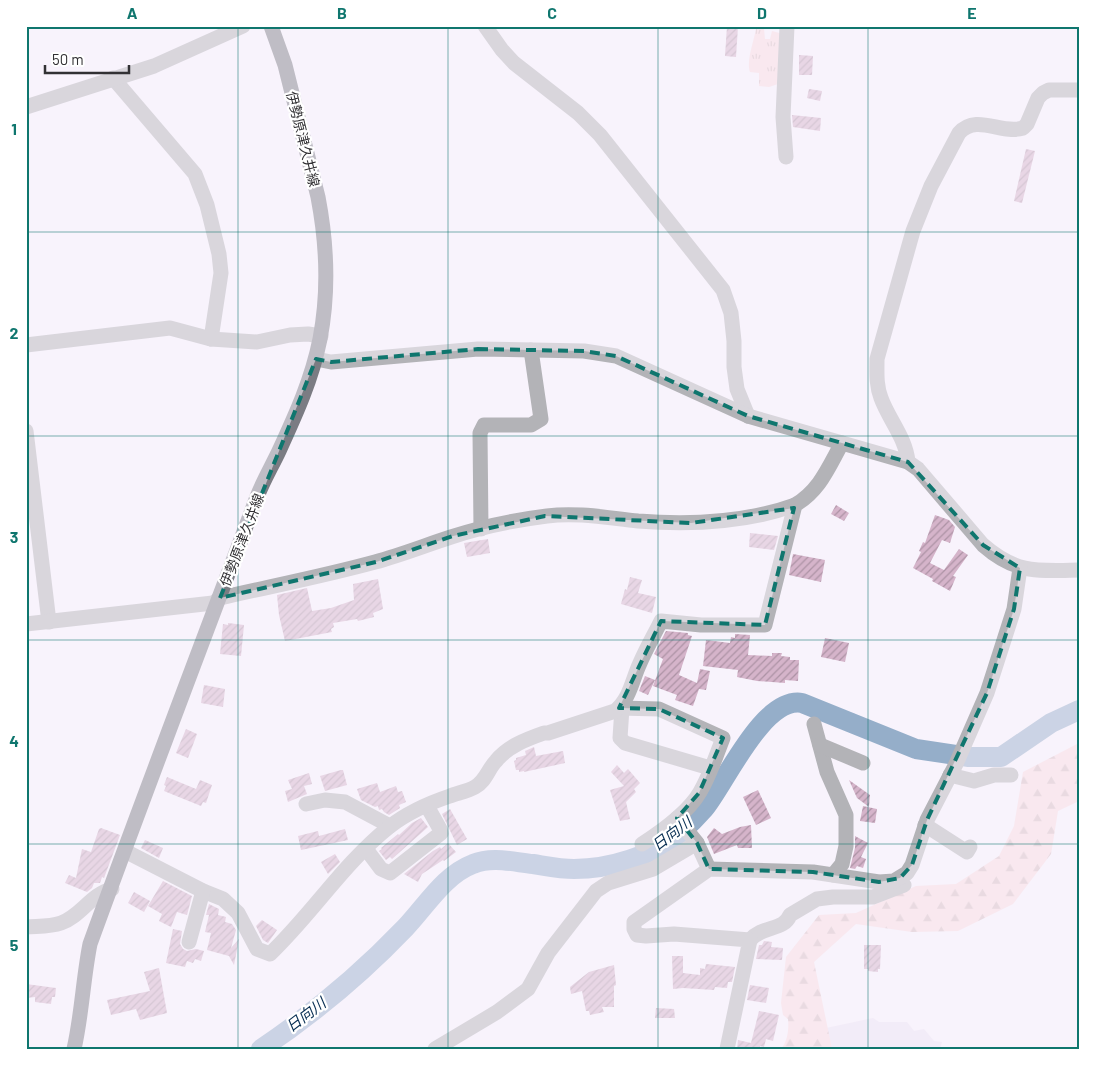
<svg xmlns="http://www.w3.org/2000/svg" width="1105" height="1075" font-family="Barlow,'Noto Sans JP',sans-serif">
<defs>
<pattern id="grass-tufts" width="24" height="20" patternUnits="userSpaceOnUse" patternTransform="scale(1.25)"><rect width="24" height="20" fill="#fadce0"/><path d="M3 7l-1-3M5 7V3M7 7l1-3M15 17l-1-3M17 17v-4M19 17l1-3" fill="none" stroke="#d7bdc1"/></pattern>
<pattern id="forest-firs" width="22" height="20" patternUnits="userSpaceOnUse" patternTransform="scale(1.25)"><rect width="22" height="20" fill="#fadce0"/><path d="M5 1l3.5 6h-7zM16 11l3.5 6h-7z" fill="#d7bdc1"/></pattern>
<pattern id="building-hatch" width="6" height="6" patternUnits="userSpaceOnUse" patternTransform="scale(1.25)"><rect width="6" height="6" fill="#d5b4ca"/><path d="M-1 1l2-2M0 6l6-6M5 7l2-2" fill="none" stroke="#ad93a5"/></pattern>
</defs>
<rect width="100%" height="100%" fill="#f8f3fc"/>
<path fill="#ece4f3" d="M873,1018L879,1022H907L914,1031L924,1029L934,1041L942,1042L940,1049H794L812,1031Z"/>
<path fill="url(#grass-tufts)" d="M761,28L764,29L765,39H770L772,31L783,34L781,83L769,87L759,86V73L750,72C746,61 754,41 756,29Z"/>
<path fill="url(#forest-firs)" d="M1079,743V801L1058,811L1051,854L1013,904L958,931L912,932L856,924L814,962L832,1049H781C788,1041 789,1028 788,1019L783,1015L781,1003L786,957L819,915L856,913L916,886L956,884L999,856L1014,826L1023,772Z"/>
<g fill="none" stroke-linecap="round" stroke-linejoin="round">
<path stroke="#95aec9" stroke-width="20" d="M261,1049C313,1014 362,973 405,928C426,906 444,875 473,864C492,856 513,862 533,864C546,866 561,869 574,869C609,869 653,856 680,833C688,826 697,817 704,809C725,784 763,696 802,703L916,749L969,757H1001L1051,723L1079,710"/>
</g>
<g fill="url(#building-hatch)">
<path d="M727,26H738L736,57L725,56Z"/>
<path d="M799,55L813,56L812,75H799Z"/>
<path d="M809,89L822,91L820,101L807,98Z"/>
<path d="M792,115L821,118L820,131L793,127Z"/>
<path d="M1026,149L1035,151L1022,203L1014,201Z"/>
<path d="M836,505L849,513L844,521L831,514Z"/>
<path d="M935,515L949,520L955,527L950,543L942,540L930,563L944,570L959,549L968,555L953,576L956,577L950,591L932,581L933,579L913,568L921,552L919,551L923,542L925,543Z"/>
<path d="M750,533L778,536L774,550L749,547Z"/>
<path d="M488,539L490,553L467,557L464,543Z"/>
<path d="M793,554L825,560L821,582L789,575Z"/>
<path d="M630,577L642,580L638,593L656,597L652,613L621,604L625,589L627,590Z"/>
<path d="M378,579L383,609L373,613L374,617L358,621L357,619L333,623L334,627L331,629L332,632L285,641L279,615L277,595L307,588L312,611L331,608L354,600L353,584Z"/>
<path d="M228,623L244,625L241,656L220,654L223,624L228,625Z"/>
<path d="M666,631L688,633V635L692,636L679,675L697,683L700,669L710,671L706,690L699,689L693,706L675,700L677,695L653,686L663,659L654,654Z"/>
<path d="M735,634L750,635L748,655L772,656V653H782L781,656L790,657V660H799L798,681L785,680V683L757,681L737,677L738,670L703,666L706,640L730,643L731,637L735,638Z"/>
<path d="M825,638L849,643L845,662L821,657Z"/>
<path d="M645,676L655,680L648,695L639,691Z"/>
<path d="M204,685L225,689L223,707L201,703Z"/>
<path d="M186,729L197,734L188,758L176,753Z"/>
<path d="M534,747L536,756L563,751L565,763L524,772V771L519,772V770H516L514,761L516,760V758L526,755L525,751Z"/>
<path d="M617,765L624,773L628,769L640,783L634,789L636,792L626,802L630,819L620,821L610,790L624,786L611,772Z"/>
<path d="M341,770H343L347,785L325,791L320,776Z"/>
<path d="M309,773L312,784L304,786L307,794L288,802L285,791L292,789L288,780Z"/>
<path d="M167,777L196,789L200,780L212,785L206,803L203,802L201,806L164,791L166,786L164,785Z"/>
<path d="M849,780L870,795L869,807L857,798Z"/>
<path d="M377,783L380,792L396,786L398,792L402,791L406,802L399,805L400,808L389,815L384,812L382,809L379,810L378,806L375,807L361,800L357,789Z"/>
<path d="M758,790L771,818L756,825L743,797Z"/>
<path d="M863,806L877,809L875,823L860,821Z"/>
<path d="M450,809L467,839L457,845L442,814Z"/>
<path d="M421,818L428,827L392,859L390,857L386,860L379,851L382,849L381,848L398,834L399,835L412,823Z"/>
<path d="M751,825L752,848H738L737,845L714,854L707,837L714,828L722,834L740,827Z"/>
<path d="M101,828L120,835L104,878L102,877L100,883H94L92,888L87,892L65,883L69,875L76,878L82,849L91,852L99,829Z"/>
<path d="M345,829L348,840L301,850L298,836L318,831L319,836Z"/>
<path d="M855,836L868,843L861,857L866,859L863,868L857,866L855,869L850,868L855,848Z"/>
<path d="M145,840L163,848L159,858L141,848Z"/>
<path d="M448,843L456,852L444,861L443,860L422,874L418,882L404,874L433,851L440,847L441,849Z"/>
<path d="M335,854L340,862L328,874L321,862Z"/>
<path d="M163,881L192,896L187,915L177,912L171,927L159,921L162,914L148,906Z"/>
<path d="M134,892L150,901L144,912L128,903Z"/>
<path d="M209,904L219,909L218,915L226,917L225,922L232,924L236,930L231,948L239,939L234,965L229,956L207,950L211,933L205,932L209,915H206Z"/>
<path d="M262,920L277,930L268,943L263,940L256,926Z"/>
<path d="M173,929L182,931L180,944L183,949L187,951L196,949L204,951L201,961L195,959L193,963L187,961L185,967L166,963Z"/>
<path d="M764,941L772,942L771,947L783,948L782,960L756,959L759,945H762Z"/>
<path d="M864,945H881L880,969H878V972L868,971V969H864Z"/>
<path d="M672,956H683V973L700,975V968L705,969L706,964L735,967L732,982H728L727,988L715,987L714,990L683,988L673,989Z"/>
<path d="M614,965L616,985L614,986V1007H602L604,1012L590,1015L589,1011H586L582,991L571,994L570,987L589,972Z"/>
<path d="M159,968L167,1013L140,1020L136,1009L111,1015L107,1000L150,991L144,972Z"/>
<path d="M26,984L56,988L55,997H52L51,1004L35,1002V997L26,998Z"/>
<path d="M750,985L769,988L766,1003L747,1000Z"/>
<path d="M656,1008L674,1009L675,1018H655Z"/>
<path d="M759,1011L779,1015L773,1041L766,1039L764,1047L760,1046V1049H737L738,1040L751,1043Z"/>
</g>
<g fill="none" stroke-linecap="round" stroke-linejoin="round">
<g stroke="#b3b3b7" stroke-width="15">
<path d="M485,26L502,50L514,63L578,113L600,135L723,290L731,313L734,341V367L737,389L748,416"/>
<path d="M113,78L195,174L207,205L219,254L221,273L211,339"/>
<path d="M26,107L154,66L243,26"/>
<path d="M786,157L783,117L787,26"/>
<path d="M26,345L170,328L211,339L257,342L290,335L308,334L321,336"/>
<path d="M316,359L331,362L478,349L584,351L616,356L748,416L908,462L918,469L983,545C1016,574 1038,571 1079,570"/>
<path d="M26,431L49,622"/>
<path d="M908,462C906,438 889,420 881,398C876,385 877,373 877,359L913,231L931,186L959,133C977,113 1001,135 1023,128L1027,124L1038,98L1043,93L1049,90H1079"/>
<path d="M481,529L480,433L484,425H531L541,419L531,350"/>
<path d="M26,624L213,603L220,598C272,586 324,576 375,562C401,555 426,545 451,537C481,527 515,520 547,516C577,512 608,518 638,521C691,525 745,523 795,505"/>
<path d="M619,708L659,709L723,738C716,756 710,775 700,792C688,813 662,831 642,844"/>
<path d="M622,708L620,738L625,743L710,768"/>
<path d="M814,724L827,772L846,815V846L842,864L833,875"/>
<path d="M820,745L863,763"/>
<path d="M950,775L974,781L994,775H1011"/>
<path d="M306,804L325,800L345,802L390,826"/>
<path d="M677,818L697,843L709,869"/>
<path d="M925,825L967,852L970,847"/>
<path d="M366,849L381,869L390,873L441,833L440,829L427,806"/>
<path d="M125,851L203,891L223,899L238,913L257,949L270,954C312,914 343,864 389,827C407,813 429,803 450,796C458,793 468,791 475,787C486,781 488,769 496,761C508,746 527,739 544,733H548L615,711C630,699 632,680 640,663C646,649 654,635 661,621L701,625H765L795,505C820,490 828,468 842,443"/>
<path d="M26,927C37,926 50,927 61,923C81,916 91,894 112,889"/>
<path d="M750,940C763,925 784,931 790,915L817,899L833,897H873L904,885"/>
<path d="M189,942L203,891"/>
<path d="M435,1049L497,1012L528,989L548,953L596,891L608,883L653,869L697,843"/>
<path d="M727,1049L750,940L674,934L646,936L637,935L634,929V922L709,869L813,872L879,882L894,881L907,873L912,865L927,820L956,764L987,693L1014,609L1020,568"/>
</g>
<path stroke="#7b7c83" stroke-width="15" d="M74,1049C82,1014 83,979 90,944C144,795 201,646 257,497C263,481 272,466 279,451C296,414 312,379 320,339C329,292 327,244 318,197L285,65L271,26"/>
</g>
<path d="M0 0H1105V1075H0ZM478,349L584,351L616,356L748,416L908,462L983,545L1020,568L1014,609L987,693L927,820L912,865L900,878L879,882L813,872L709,869L697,843L677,818L699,793L723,738L659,709L619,708L661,621L765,625L794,508L691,523L545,516L453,536L376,562L220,598L316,359L331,362Z" fill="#f8f3fc" fill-opacity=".55" fill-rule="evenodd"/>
<path fill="none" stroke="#0f766e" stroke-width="4" stroke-dasharray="10 6" stroke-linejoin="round" d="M478,349L584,351L616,356L748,416L908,462L983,545L1020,568L1014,609L987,693L927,820L912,865L900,878L879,882L813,872L709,869L697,843L677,818L699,793L723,738L659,709L619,708L661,621L765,625L794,508L691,523L545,516L453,536L376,562L220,598L316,359L331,362Z"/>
<path fill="none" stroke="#0f766e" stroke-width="1" stroke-opacity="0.55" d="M238,26V1049M448,26V1049M658,26V1049M868,26V1049M26,232H1079M26,436H1079M26,640H1079M26,844H1079"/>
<g text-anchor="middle" stroke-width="4.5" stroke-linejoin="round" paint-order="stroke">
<g font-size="14" fill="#323134" stroke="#fff">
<text transform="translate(303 139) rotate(76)" y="5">伊勢原津久井線</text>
<text transform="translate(242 540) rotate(-69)" y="5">伊勢原津久井線</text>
</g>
<g font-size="15" font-style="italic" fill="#062d51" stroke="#fff">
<text transform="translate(672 834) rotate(-37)" y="5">日向川</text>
<text transform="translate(306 1015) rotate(-37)" y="5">日向川</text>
</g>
</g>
<rect width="1105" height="1075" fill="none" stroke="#ffffff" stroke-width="55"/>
<path d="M45 65v8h84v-8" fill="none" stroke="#323134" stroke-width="2.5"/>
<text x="52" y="65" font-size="15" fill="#323134" stroke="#ffffff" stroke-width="4" paint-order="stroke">50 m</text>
<rect x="28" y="28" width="1050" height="1020" fill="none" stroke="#0f766e" stroke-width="2"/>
<g font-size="16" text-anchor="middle" font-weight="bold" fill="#0f766e">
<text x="132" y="19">A</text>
<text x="342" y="19">B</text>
<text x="552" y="19">C</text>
<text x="762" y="19">D</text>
<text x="972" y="19">E</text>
<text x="14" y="135">1</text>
<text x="14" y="339">2</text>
<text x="14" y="543">3</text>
<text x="14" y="747">4</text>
<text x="14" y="951">5</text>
</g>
</svg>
